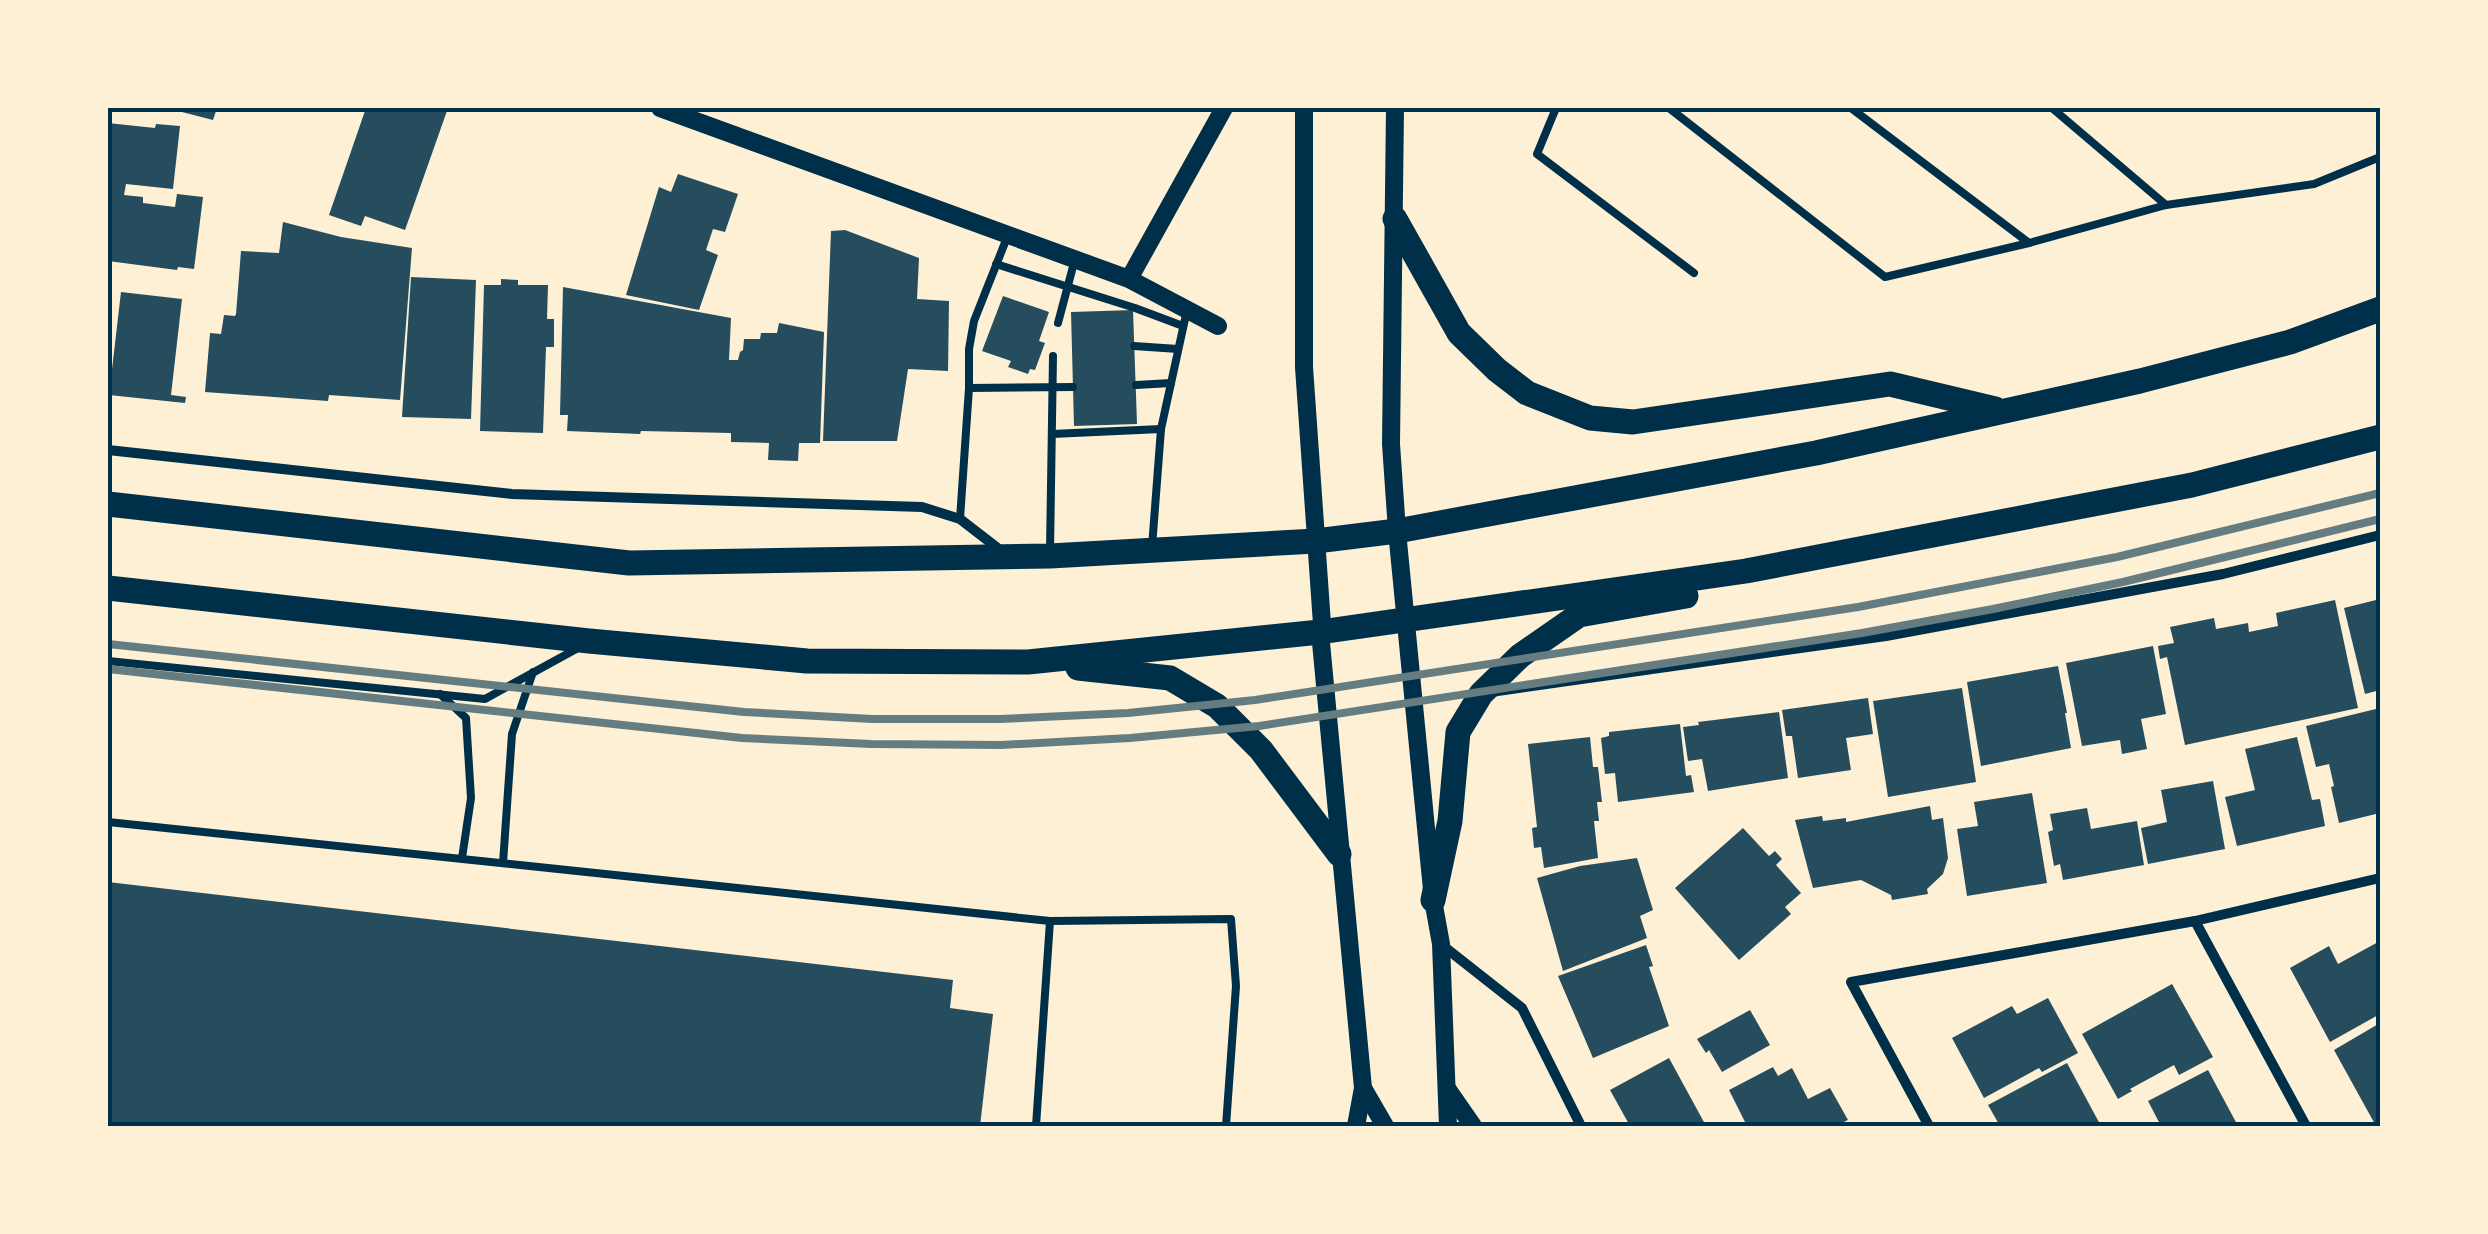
<svg xmlns="http://www.w3.org/2000/svg" width="2488" height="1234" font-family="'Archivo Narrow',sans-serif">
<rect width="100%" height="100%" fill="#fdf0d5"/>
<g fill="#264d5e">
<path d="M179,108H217L213,120L178,111Z"/>
<path d="M366,108H448L405,230L365,216L361,226L329,215Z"/>
<path d="M108,123L155,128L156,124L180,126L173,189L126,184L124,195L143,197V203L175,207L177,194L203,197L194,269L178,267L177,270L108,261Z"/>
<path d="M678,174L738,194L725,232L713,229L706,250L718,255L699,310L626,295L659,187L671,192Z"/>
<path d="M283,222L341,237L412,248L400,400L329,395L328,401L205,392L210,333L221,334L224,315L235,316L236,314L241,251L279,253Z"/>
<path d="M845,230L919,258L917,299L949,301L948,371L908,369L897,441H823L831,231Z"/>
<path d="M411,277L476,280L471,419L402,417Z"/>
<path d="M501,279L518,280V285H548L547,319H554V347H546L543,433L480,431L484,285H501Z"/>
<path d="M563,287L731,318L729,360H738L740,352L743,350L744,339H760L761,333H777L779,323L824,332L820,443H799L798,461L768,460L769,443L731,442V433L641,431L640,434L567,431L568,415H560Z"/>
<path d="M121,292L182,299L171,395L186,397L185,403L109,395Z"/>
<path d="M1003,296L1049,312L1039,341L1045,343L1035,370L1030,369L1028,374L1008,367L1011,361L982,351Z"/>
<path d="M1133,310L1137,424L1074,426L1071,312Z"/>
<path d="M2380,599V690L2365,694L2344,608Z"/>
<path d="M2335,600L2358,708L2185,745L2167,657L2160,659L2158,646L2174,643L2170,627L2214,618L2216,629L2248,623L2249,632L2278,626L2276,613Z"/>
<path d="M2153,646L2166,714L2141,719L2147,749L2122,754L2120,740L2082,746L2066,663Z"/>
<path d="M2058,666L2067,713H2065L2071,748L1981,766L1967,682Z"/>
<path d="M1962,688L1976,782L1888,797L1873,701Z"/>
<path d="M1868,698L1873,734L1846,738L1851,770L1798,778L1792,736H1786L1782,710Z"/>
<path d="M2380,708V813L2339,823L2331,787L2334,786L2329,764L2316,767L2306,726Z"/>
<path d="M1779,712L1788,778L1708,791L1702,759L1688,761L1683,727L1699,725L1698,722Z"/>
<path d="M1680,724L1686,776L1691,775L1694,792L1618,802L1615,773L1605,774L1601,738L1609,736V732Z"/>
<path d="M1590,737L1593,767H1598L1602,802H1597L1599,821H1594L1598,858L1544,868L1541,847L1534,848L1532,828L1537,827L1528,744Z"/>
<path d="M2297,737L2312,800L2320,799L2325,826L2237,846L2225,797L2255,790L2245,749Z"/>
<path d="M2213,781L2225,849L2148,864L2141,828L2167,822L2161,790Z"/>
<path d="M2032,793L2047,883L1967,896L1957,829L1978,826L1974,802Z"/>
<path d="M1930,806L1932,820L1943,818L1948,858L1943,874L1927,889L1928,894L1892,900L1891,895L1861,880L1813,888L1795,820L1822,816L1823,821L1846,818V822Z"/>
<path d="M2087,808L2091,829L2137,821L2144,865L2063,880L2060,864L2054,866L2048,832L2053,830L2050,814Z"/>
<path d="M1743,828L1769,856L1775,851L1782,859L1776,865L1801,893L1785,907L1791,914L1739,960L1675,888Z"/>
<path d="M1637,858L1653,910L1640,916L1647,938L1563,971L1537,878L1580,866Z"/>
<path d="M108,882L953,980L950,1008L993,1014L980,1126H108Z"/>
<path d="M2380,941V1014L2330,1042L2290,968L2329,946L2338,964Z"/>
<path d="M1646,945L1653,966L1649,967L1669,1026L1593,1058L1558,976Z"/>
<path d="M2172,984L2213,1057L2179,1075L2174,1065L2130,1089L2132,1091L2118,1099L2082,1034Z"/>
<path d="M2048,998L2078,1053L2042,1072L2039,1068L1984,1098L1952,1038L2012,1006L2017,1014Z"/>
<path d="M1750,1010L1770,1045L1722,1072L1709,1050L1706,1053L1697,1039Z"/>
<path d="M2380,1023V1126H2376L2334,1050Z"/>
<path d="M1669,1058L1705,1124L1701,1126H1630L1610,1090Z"/>
<path d="M2067,1063L2101,1126H2000L1988,1105Z"/>
<path d="M1773,1067L1778,1076L1792,1068L1808,1099L1830,1088L1848,1120L1835,1126H1747L1729,1090Z"/>
<path d="M2208,1070L2238,1126H2161L2148,1101Z"/>
</g>
<g fill="none" stroke-linecap="round" stroke-linejoin="round">
<g stroke="#003049" stroke-width="8">
<path d="M1556,108L1537,154L1694,273"/>
<path d="M1669,108L1885,277L2029,243"/>
<path d="M1851,108L2029,243L2166,205L2314,184L2380,157"/>
<path d="M2052,108L2166,205"/>
<path d="M996,264L1135,308L1183,326"/>
<path d="M1058,323L1075,259"/>
<path d="M1134,346L1178,349"/>
<path d="M1136,385L1171,383"/>
<path d="M969,388L1073,387"/>
<path d="M1052,434L1161,429"/>
<path d="M960,519L969,388V349L974,321L1008,235"/>
<path d="M1152,547L1161,429L1187,310"/>
<path d="M1050,551L1053,356"/>
<path d="M108,661L485,699L578,648"/>
<path d="M440,694L466,718L471,798L462,858"/>
<path d="M108,822C422,853 736,889 1050,921"/>
<path d="M503,863L512,734L533,672"/>
<path d="M1036,1126L1050,921L1231,919L1236,986L1226,1126"/>
</g>
<g stroke="#003049" stroke-width="10">
<path d="M108,450L512,494L922,507L960,519L1004,553"/>
<path d="M1491,692L1886,636L2223,574L2380,535"/>
<path d="M2195,921L2306,1126"/>
<path d="M1442,945L1522,1008L1581,1126"/>
<path d="M1929,1126L1851,982L2195,921L2380,878"/>
</g>
<g stroke="#003049" stroke-width="18">
<path d="M660,108L1129,279L1218,326"/>
<path d="M1304,108V367L1322,624L1320,632L1363,1088L1356,1126"/>
<path d="M1395,108L1391,444L1397,531L1433,900L1441,944L1448,1126"/>
<path d="M1129,279L1224,108"/>
<path d="M1363,1088L1385,1126"/>
<path d="M1448,1090L1473,1126"/>
</g>
<g stroke="#003049" stroke-width="25">
<path d="M1395,219L1459,333L1497,370L1527,393L1590,418L1633,422L1890,384L1995,409"/>
<path d="M108,504L629,563L1050,556L1316,541L1397,531L1816,453L2140,381L2290,342L2380,309"/>
<path d="M108,588L589,641L807,661L1028,662L1320,632L1746,571L2192,485L2380,437"/>
<path d="M1078,668L1170,678L1217,706L1261,750L1339,854"/>
<path d="M1433,900L1450,821L1458,732L1481,694L1520,656L1579,615L1686,596"/>
</g>
<g stroke="#657d81" stroke-width="8">
<path d="M108,644L744,712L872,719H1000L1128,713L1255,700L1858,607L2117,557L2380,493"/>
<path d="M108,669L742,738L871,744L1001,745L1130,738L1259,726L1862,633L1993,609L2123,582L2380,519"/>
</g>
</g>
<rect width="2488" height="1234" fill="none" stroke="#fdf0d5" stroke-width="220"/>
<rect x="110" y="110" width="2268" height="1014" fill="none" stroke="#003049" stroke-width="4"/>
</svg>
